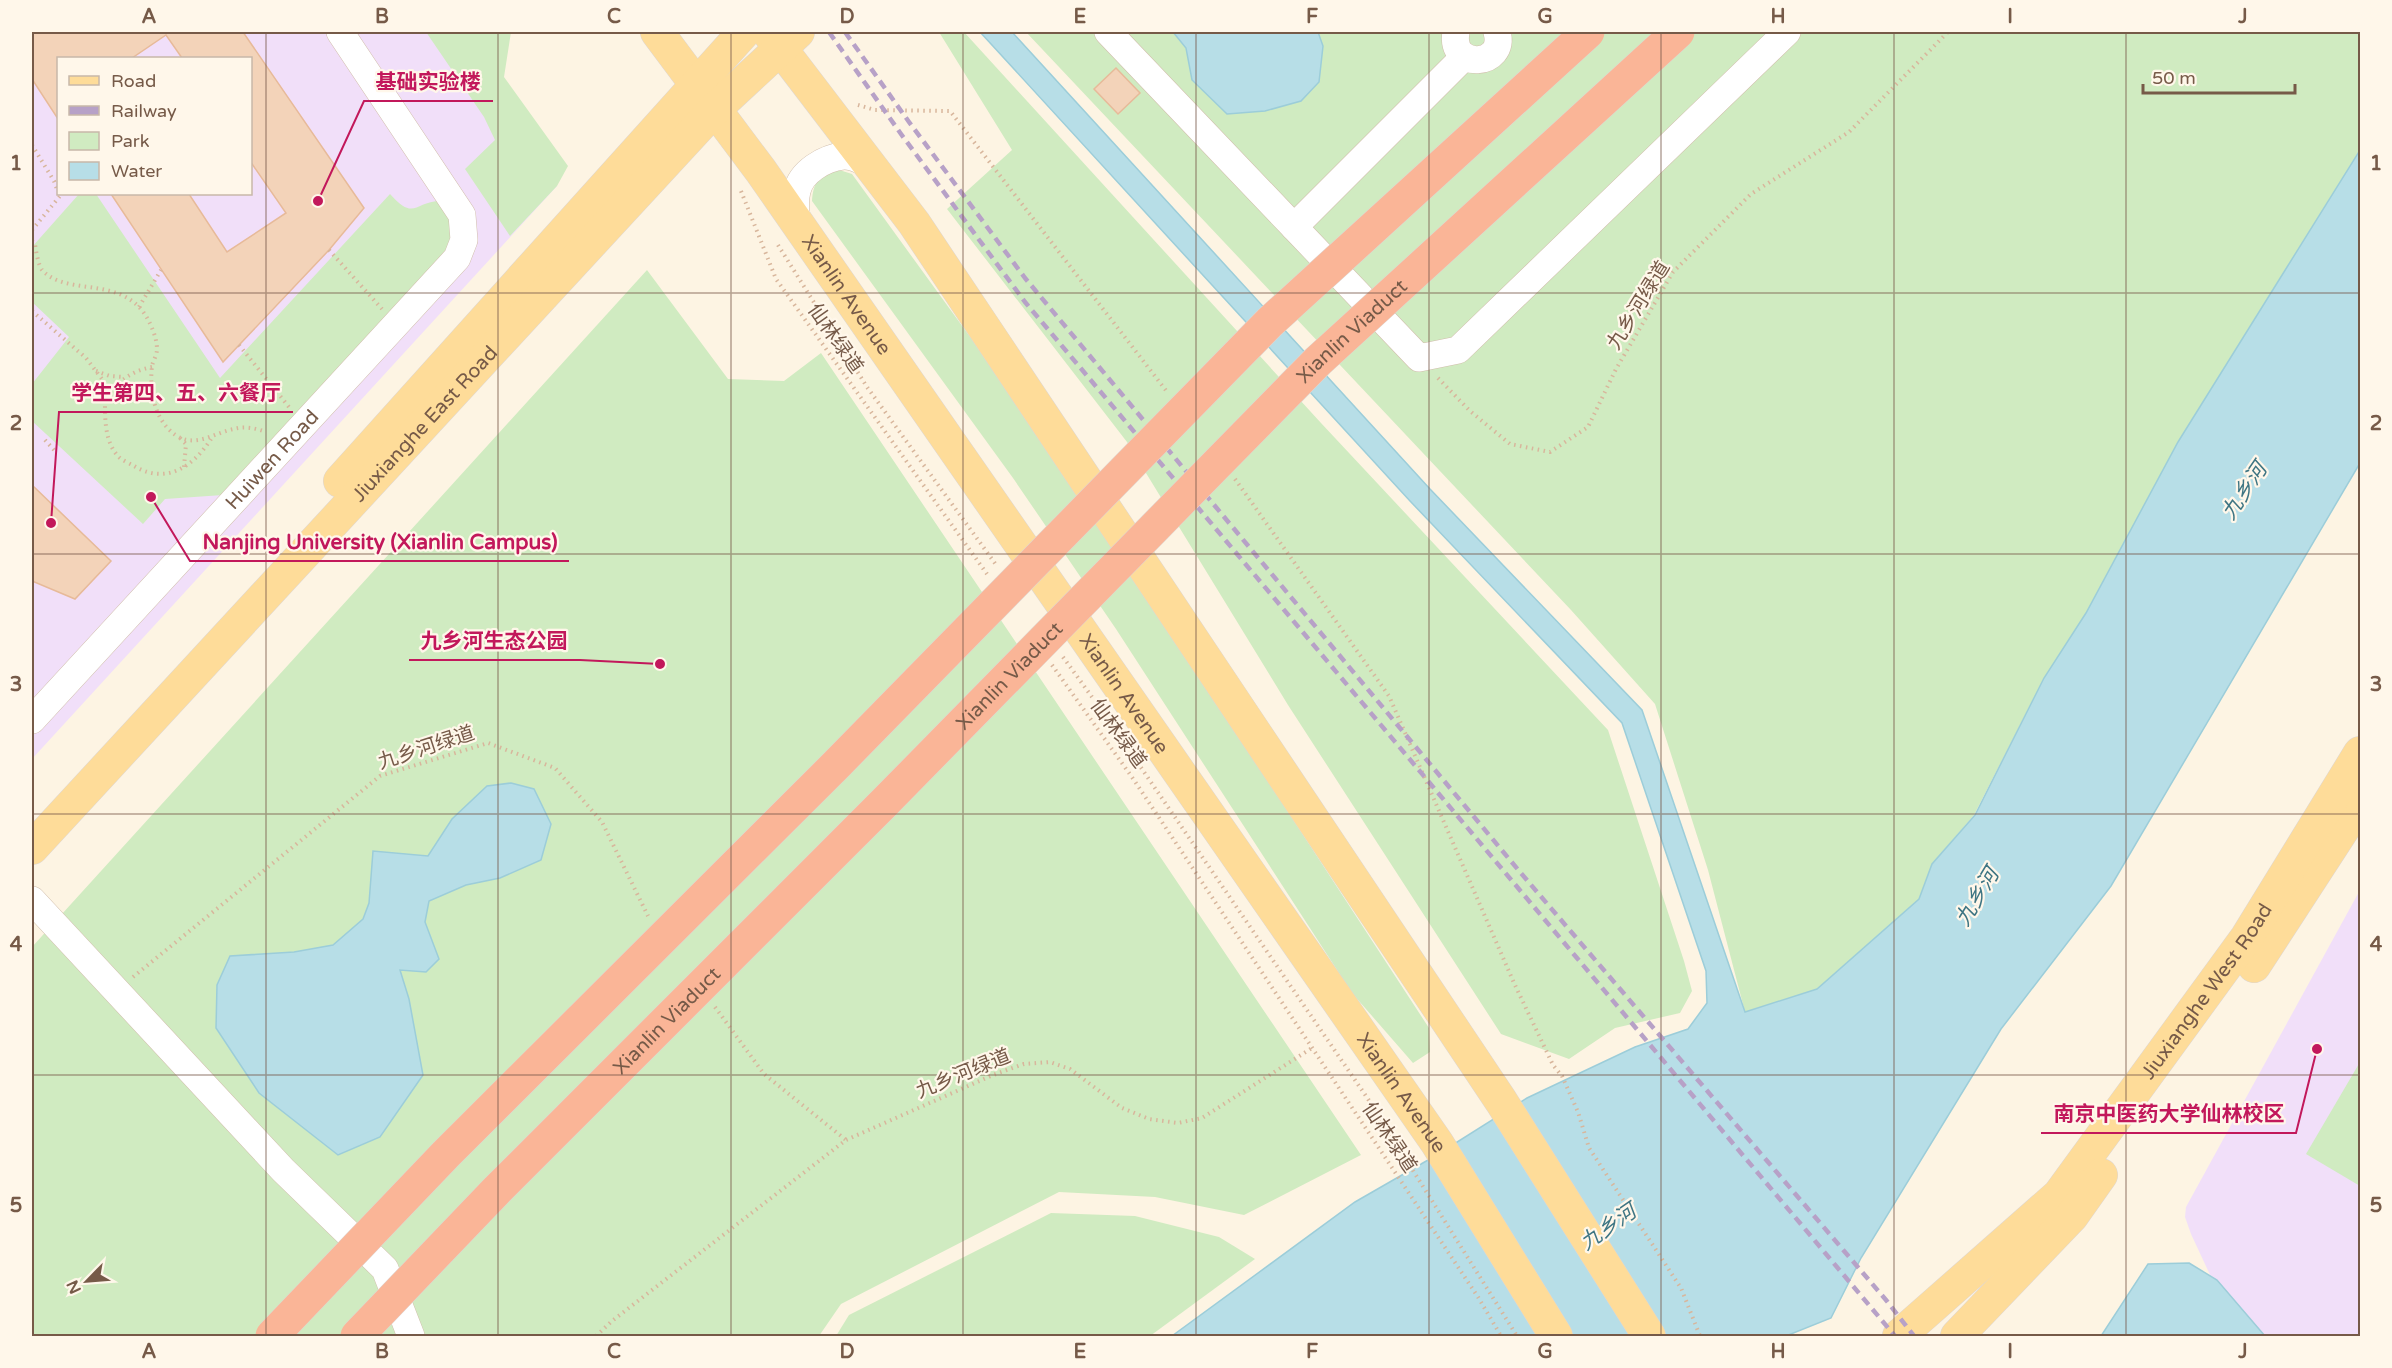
<svg xmlns="http://www.w3.org/2000/svg" width="2392" height="1368" font-family="'Varela Round','Noto Sans SC',sans-serif">
<rect width="100%" height="100%" fill="#fdf4e3"/>
<g fill="#f1dff9" fill-rule="evenodd">
<path d="M32,32H451L557,186L32,759ZM58,58H250V194H58Z"/>
<path d="M2360,890V1336H2248L2225,1307L2191,1234L2185,1217L2186,1207Z"/>
</g>
<g fill="#d0ebc1">
<path d="M426,32H511L504,77L568,166L557,186L510,236L465,169L495,140L484,117Z"/>
<path d="M939,32H964L1321,423L1608,730L1684,961L1692,991L1680,1013L1615,1028L1569,1059L1501,1034L1288,705L1127,442L947,209L1012,150Z"/>
<path d="M1026,32H2360V150L2178,442L2086,613L2044,678L1974,815L1932,864L1919,899L1817,989L1745,1012L1708,870L1655,704L1571,610Z"/>
<path d="M836,169L852,174L1052,450L1429,1028L1430,1052L1413,1063L1352,993L1116,629L1013,478L812,201C813,183 819,175 836,169Z"/>
<path d="M79,194H96L220,378L390,194C415,222 414,201 441,201L447,206L453,243L223,495L165,499L143,524L32,421V384L69,337L32,302V247Z"/>
<path d="M647,270L728,379L784,381L821,353L1361,1155L1244,1215L1155,1197L1059,1192L841,1304L819,1336H32V947Z"/>
<path d="M2360,1062V1186L2306,1154Z"/>
<path d="M1051,1213L1135,1216L1219,1237L1255,1259L1150,1336H836L849,1315Z"/>
</g>
<g fill="#b7dee7" stroke="#9ccdd9" stroke-width="1.5">
<path d="M980,32H1012L1430,489L1642,710L1745,1012L1817,989L1919,899L1932,864L1975,815L2044,678L2086,613L2178,442L2360,150V463L2111,886L2001,1029L1861,1258L1831,1318L1786,1336H1172L1355,1202L1435,1156L1527,1098L1635,1047L1688,1029L1707,1003L1706,971L1622,723L1410,501Z"/>
<path d="M1173,32H1318L1323,46L1319,82L1301,101L1265,111L1227,114L1192,80L1186,48Z"/>
<path d="M511,783L534,789L551,824L541,860L500,878L466,885L429,901L425,922L439,959L426,972L400,970L409,999L423,1075L380,1137L338,1155L259,1093L216,1028L217,985L230,956L294,952L333,945L363,919L369,903L373,851L428,856L452,819L487,786Z"/>
<path d="M2189,1263L2217,1280L2265,1336H2101L2148,1264Z"/>
</g>
<g fill="#f3d3b9" stroke="#e7ba99" stroke-width="1.5">
<path d="M32,32H243L364,208L329,250L223,362L111,194H189L227,252L286,213L250,161V58H182L166,35L132,58H58V119L32,79Z"/>
<path d="M1116,68L1140,93L1118,114L1094,89Z"/>
<path d="M32,485L111,561L75,599L32,581Z"/>
</g>
<g fill="none" stroke-linecap="round" stroke-linejoin="round">
<g stroke="#d1beac" stroke-width="28">
<g id="minor">
<path d="M1108,32L1294,227L1464,57"/>
<path d="M1456,32C1449,71 1507,67 1497,32"/>
<path d="M797,224C796,214 794,202 797,191C801,172 824,158 843,156C852,155 862,161 870,164"/>
<path d="M1294,227L1419,358L1458,350L1787,32"/>
<path id="s1" d="M32,720L457,258L464,240L462,215L340,32"/>
<path d="M32,900L283,1170L385,1269L411,1336"/>
</g>
</g>
<g stroke="#ded7d3" stroke-width="34">
<g id="major">
<path id="s2" d="M657,32L761,171L1437,1143L1556,1336"/>
<path d="M768,32L914,223L1501,1101L1649,1336"/>
<path d="M340,481L744,32"/>
<path id="s3" d="M32,848L715,109L798,32"/>
<path d="M2254,966L2360,803"/>
<path id="s4" d="M1899,1336L2059,1195L2247,937L2360,753"/>
<path d="M1957,1336L2072,1216L2101,1175"/>
</g>
</g>
<g stroke="#d8b69c" stroke-width="4" stroke-dasharray="1.5 4.5" stroke-linecap="butt">
<path d="M858,105L875,110L950,111L1168,393"/>
<path d="M32,145L54,181L58,192"/>
<path d="M741,191L776,279L987,574"/>
<path d="M32,230L60,196L59,194"/>
<path d="M32,241L35,244C36,251 38,264 42,270C65,295 111,278 139,307C148,316 157,336 157,349C157,355 153,361 152,366C149,392 155,422 177,436C196,448 216,432 234,429C244,426 256,428 266,432"/>
<path d="M778,245L867,387L997,566"/>
<path d="M329,250L382,309"/>
<path d="M139,307L161,270"/>
<path d="M32,311L86,358L102,379L105,397"/>
<path d="M239,345L289,407"/>
<path d="M152,367C131,371 119,381 105,398C105,416 104,441 118,456C121,460 129,463 134,466C166,485 193,467 211,439"/>
<path d="M96,371L110,376L124,377"/>
<path d="M1438,378L1470,411L1510,444L1550,452L1588,427L1616,369L1673,272L1751,194L1849,132L1948,32"/>
<path d="M180,438L186,444L184,467"/>
<path d="M45,440L55,451"/>
<path d="M1235,479L1389,696L1514,983L1553,1065L1562,1076L1578,1112L1589,1148L1681,1288L1700,1336"/>
<path d="M1063,657L1092,697"/>
<path d="M1052,665L1134,780L1478,1297L1501,1336"/>
<path d="M1107,718L1368,1099L1517,1336"/>
<path d="M133,977L380,776L488,743L555,768L602,822L648,916"/>
<path d="M715,1007L764,1074L846,1140"/>
<path d="M596,1336L612,1321L846,1140L993,1075L1024,1064L1050,1062L1070,1069L1122,1108L1149,1119L1178,1123L1202,1118L1312,1048"/>
</g>
<use href="#minor" stroke="#fff" stroke-width="27"/>
<use href="#major" stroke="#fedc99" stroke-width="33"/>
<g stroke="#b7a1c7" stroke-width="4.5" stroke-dasharray="9 6" stroke-linecap="butt">
<path d="M829,32L901,134L1025,302L1895,1336"/>
<path d="M845,32L909,122L1025,278L1520,872L1886,1300L1914,1336"/>
</g>
<g stroke="#ded7d3" stroke-width="34" stroke-linecap="butt">
<g id="highway-bridge">
<path d="M272,1336L446,1154L837,764L1270,322L1588,32"/>
<path id="s5" d="M357,1336L496,1191L885,802L1318,361L1678,32"/>
</g>
</g>
<use href="#highway-bridge" stroke="#fab597" stroke-width="33"/>
</g>
<path fill="none" stroke="#765a48" stroke-width="1.5" stroke-opacity="0.55" d="M266,32V1336M498,32V1336M731,32V1336M963,32V1336M1196,32V1336M1429,32V1336M1661,32V1336M1894,32V1336M2126,32V1336M32,293H2360M32,554H2360M32,814H2360M32,1075H2360"/>
<g text-anchor="middle" stroke-width="4.5" stroke-linejoin="round" paint-order="stroke">
<g font-size="20" fill="#765a48" stroke="#fff7ea">
<text dy="7" stroke="none"><textPath href="#s2" startOffset="324">Xianlin Avenue</textPath></text>
<text transform="translate(1638 305) rotate(-58)" y="7">九乡河绿道</text>
<text dy="7" stroke="none"><textPath href="#s5" startOffset="1414">Xianlin Viaduct</textPath></text>
<text transform="translate(836 338) rotate(55)" y="7">仙林绿道</text>
<text dy="7" stroke="none"><textPath href="#s3" startOffset="578">Jiuxianghe East Road</textPath></text>
<text dy="7" stroke="none"><textPath href="#s1" startOffset="354">Huiwen Road</textPath></text>
<text dy="7" stroke="none"><textPath href="#s5" startOffset="928">Xianlin Viaduct</textPath></text>
<text dy="7" stroke="none"><textPath href="#s2" startOffset="810">Xianlin Avenue</textPath></text>
<text transform="translate(1119 733) rotate(54)" y="7">仙林绿道</text>
<text transform="translate(426 747) rotate(-18)" y="7">九乡河绿道</text>
<text dy="7" stroke="none"><textPath href="#s4" startOffset="465">Jiuxianghe West Road</textPath></text>
<text dy="7" stroke="none"><textPath href="#s5" startOffset="442">Xianlin Viaduct</textPath></text>
<text transform="translate(963 1073) rotate(-22)" y="7">九乡河绿道</text>
<text dy="7" stroke="none"><textPath href="#s2" startOffset="1296">Xianlin Avenue</textPath></text>
<text transform="translate(1390 1137) rotate(56)" y="7">仙林绿道</text>
</g>
<g font-size="21" font-style="italic" fill="#3e7583" stroke="#fff7ea">
<text transform="translate(2244 491) rotate(-56)" y="7">九乡河</text>
<text transform="translate(1977 897) rotate(-59)" y="7">九乡河</text>
<text transform="translate(1608 1227) rotate(-35)" y="7">九乡河</text>
</g>
</g>
<path fill="none" stroke="#c2185b" stroke-width="2" d="M318 201L364 101H493M51 523L59 412H293M151 497L190 561H569M660 664L580 660H409M2317 1049L2296 1133H2041"/>
<g fill="#c2185b" stroke="#fff7ea" stroke-width="2">
<circle cx="318" cy="201" r="6"/>
<circle cx="51" cy="523" r="6"/>
<circle cx="151" cy="497" r="6"/>
<circle cx="660" cy="664" r="6"/>
<circle cx="2317" cy="1049" r="6"/>
</g>
<g font-size="21" text-anchor="middle" font-weight="bold" fill="#c2185b" stroke="#fff7ea" stroke-width="4.5" stroke-linejoin="round" paint-order="stroke">
<text x="428" y="89">基础实验楼</text>
<text x="176" y="400">学生第四、五、六餐厅</text>
<text x="380" y="549">Nanjing University (Xianlin Campus)</text>
<text x="494" y="648">九乡河生态公园</text>
<text x="2169" y="1121">南京中医药大学仙林校区</text>
</g>
<rect width="2392" height="1368" fill="none" stroke="#fff7ea" stroke-width="66"/>
<rect x="57" y="57" width="195" height="138" fill="#fff7ea" stroke="#c8b8a9" stroke-width="1.5"/>
<rect x="69" y="76" width="30" height="9" fill="#fedc99" stroke="#c8b8a9" stroke-width="1.5"/>
<text x="111" y="87" font-size="18" fill="#765a48">Road</text>
<rect x="69" y="106" width="30" height="9" fill="#b7a1c7" stroke="#c8b8a9" stroke-width="1.5"/>
<text x="111" y="117" font-size="18" fill="#765a48">Railway</text>
<rect x="69" y="132" width="30" height="18" fill="#d0ebc1" stroke="#c8b8a9" stroke-width="1.5"/>
<text x="111" y="147" font-size="18" fill="#765a48">Park</text>
<rect x="69" y="162" width="30" height="18" fill="#b7dee7" stroke="#c8b8a9" stroke-width="1.5"/>
<text x="111" y="177" font-size="18" fill="#765a48">Water</text>
<g transform="translate(87 1281) rotate(245)" stroke="#fff7ea" stroke-width="4.5" paint-order="stroke">
<path d="M0-4.5L10 22L0 15L-10 22Z" fill="#765a48"/>
<text y="-9" font-size="16" font-weight="bold" text-anchor="middle" fill="#765a48">N</text>
</g>
<path d="M2143 84v9h152v-9" fill="none" stroke="#765a48" stroke-width="3"/>
<text x="2152" y="84" font-size="18" fill="#765a48" stroke="#fff7ea" stroke-width="4.5" paint-order="stroke">50 m</text>
<rect x="33" y="33" width="2326" height="1302" fill="none" stroke="#765a48" stroke-width="2"/>
<g font-size="20" text-anchor="middle" font-weight="bold" fill="#765a48">
<text x="149" y="23">A</text>
<text x="382" y="23">B</text>
<text x="614" y="23">C</text>
<text x="847" y="23">D</text>
<text x="1080" y="23">E</text>
<text x="1312" y="23">F</text>
<text x="1545" y="23">G</text>
<text x="1778" y="23">H</text>
<text x="2010" y="23">I</text>
<text x="2243" y="23">J</text>
<text x="16" y="170">1</text>
<text x="2376" y="170">1</text>
<text x="16" y="430">2</text>
<text x="2376" y="430">2</text>
<text x="16" y="691">3</text>
<text x="2376" y="691">3</text>
<text x="16" y="951">4</text>
<text x="2376" y="951">4</text>
<text x="16" y="1212">5</text>
<text x="2376" y="1212">5</text>
<text x="149" y="1358">A</text>
<text x="382" y="1358">B</text>
<text x="614" y="1358">C</text>
<text x="847" y="1358">D</text>
<text x="1080" y="1358">E</text>
<text x="1312" y="1358">F</text>
<text x="1545" y="1358">G</text>
<text x="1778" y="1358">H</text>
<text x="2010" y="1358">I</text>
<text x="2243" y="1358">J</text>
</g>
</svg>
